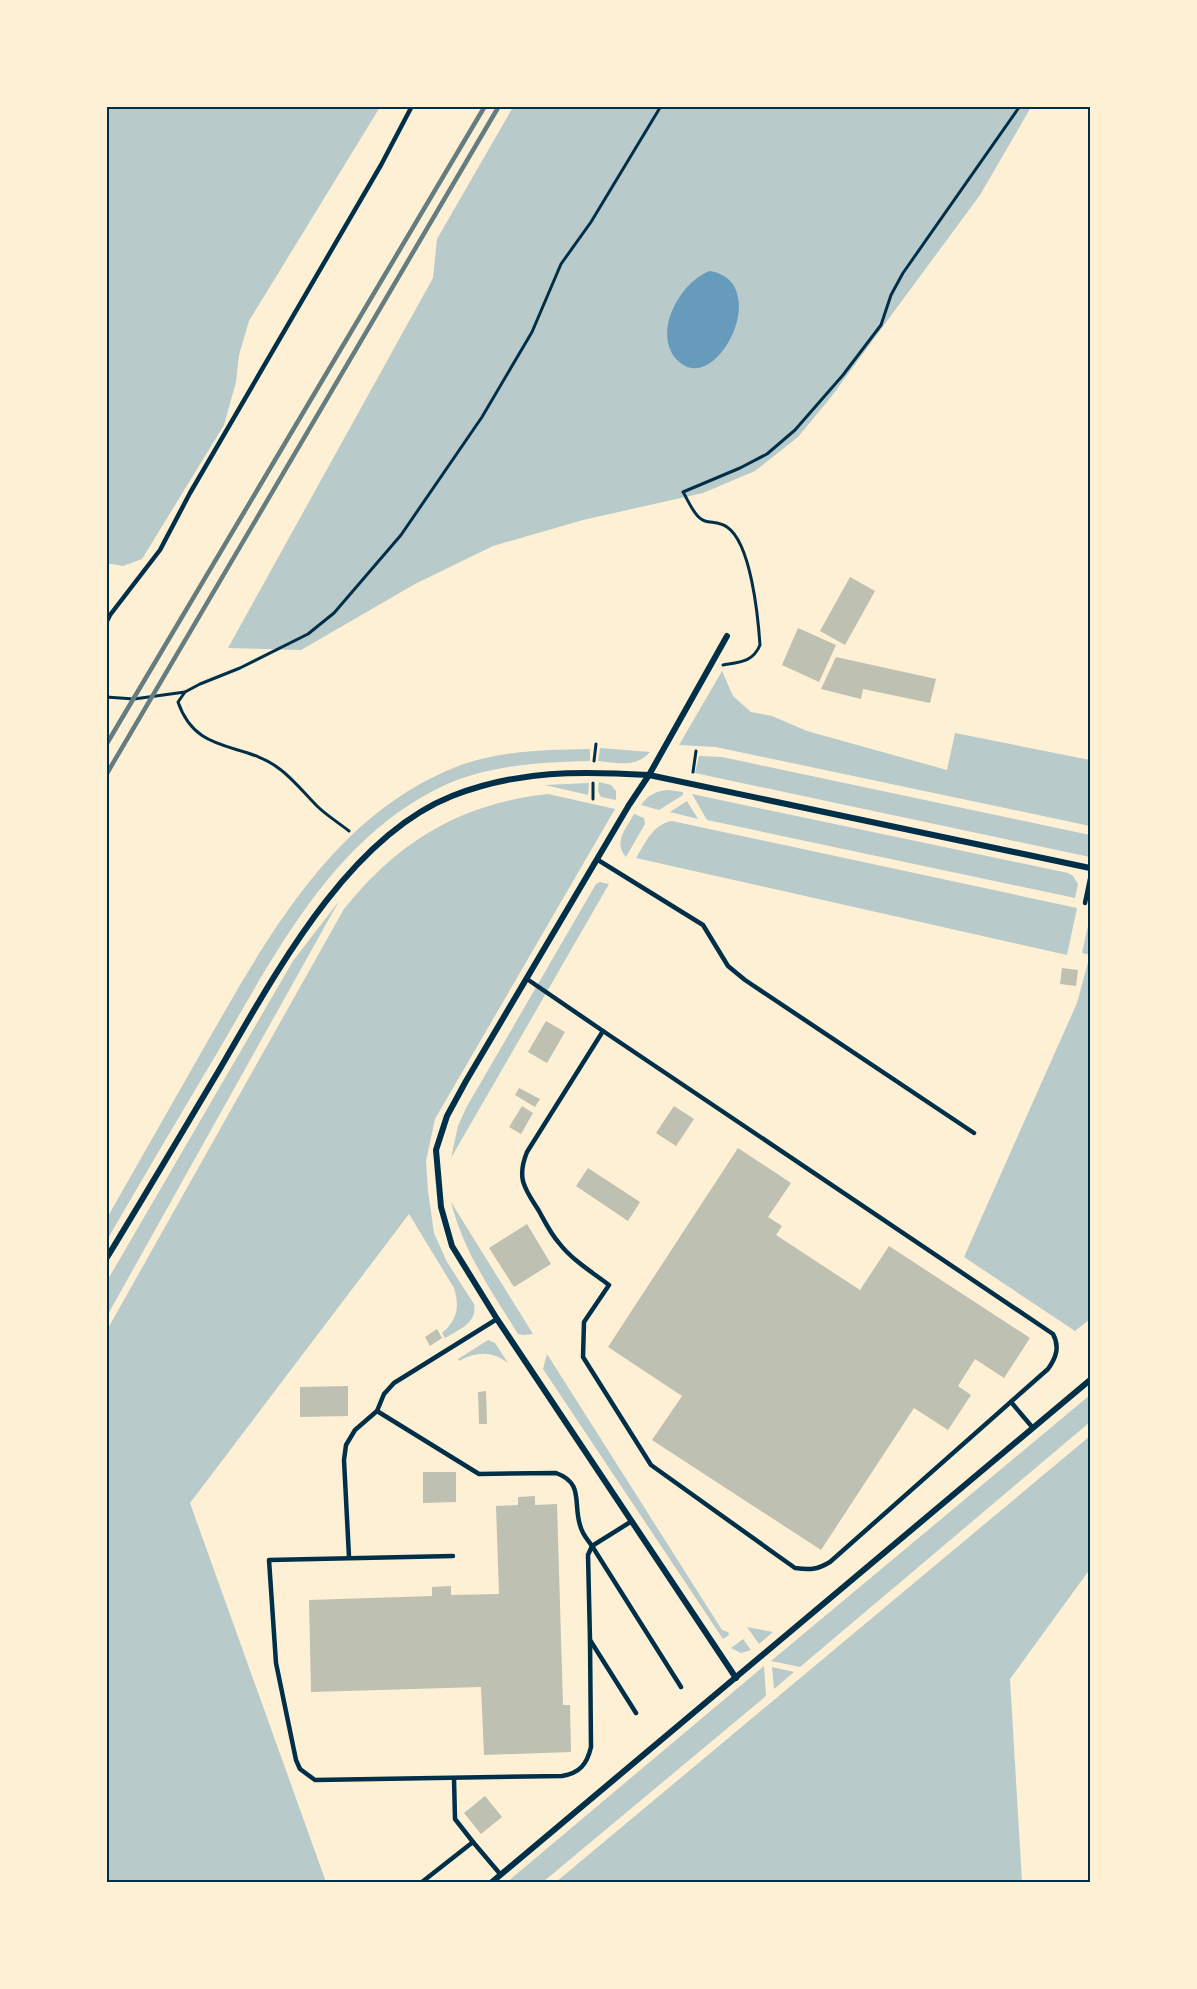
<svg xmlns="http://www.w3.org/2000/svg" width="1197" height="1989" font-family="'Work Sans',sans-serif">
<rect width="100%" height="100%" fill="#fdf0d5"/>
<g fill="#b9caca">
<path d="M106,107H380L249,321L239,355L236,382L224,425L142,559L123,566L106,563Z"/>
<path d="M513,107H1031L980,195L831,397L798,437L755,471L703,493L583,520L493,546L415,584L301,650L228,648L433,278L437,239Z"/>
<path d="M722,671L733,696L751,712L772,716L807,731L947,770L955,733L1090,760V826L716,747L679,745Z"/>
<path d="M600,748L650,752C636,768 618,763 598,761Z"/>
<path d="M590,749V761C541,762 488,765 443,786C334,838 278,949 220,1048C182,1112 144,1176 107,1240V1218C140,1160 173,1102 206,1044C268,936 334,815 456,767C498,750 545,750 590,749Z"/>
<path d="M699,756L722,757L1090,835V857L695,773Z"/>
<path d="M599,782L611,785L616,791V800L601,797L598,791Z"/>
<path d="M589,783L588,795L545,785Z"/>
<path d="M668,790L683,792V795L659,810L641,805C648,795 656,791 668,790Z"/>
<path d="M548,794L615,809L435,1119L426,1161L428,1191L434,1233L447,1262L474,1304C478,1323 458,1330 445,1338L442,1333C457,1320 460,1307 454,1288L409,1214L190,1503L326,1882H107V1330L344,909C398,841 462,803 548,794Z"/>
<path d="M692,794L1068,873L1073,876L1078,884L1075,898L707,820Z"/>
<path d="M687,801L698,819L670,812Z"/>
<path d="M634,814L644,818L645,824L626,857C613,842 626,829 634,814Z"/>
<path d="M672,821L1077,908L1067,955L636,858C646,842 653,824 672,821Z"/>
<path d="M600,882L609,884L451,1158L458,1126L466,1108L596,884Z"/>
<path d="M339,901L107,1316V1281L293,961Z"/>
<path d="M1090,917V1319L1075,1331L964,1257L1077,1003L1090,955L1082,953Z"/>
<path d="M451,1202L533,1334L523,1335L518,1334C491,1290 464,1253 451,1202Z"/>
<path d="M488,1340L495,1343L508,1363C492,1351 477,1351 459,1361L458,1359Z"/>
<path d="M547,1354L722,1630L728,1632L729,1635L723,1639L543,1369Z"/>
<path d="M1090,1395V1422L800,1667L771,1661Z"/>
<path d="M1090,1436V1569L1010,1679L1022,1882H556Z"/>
<path d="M747,1627L773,1632L759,1644Z"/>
<path d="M743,1639L751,1650L741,1653L731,1648Z"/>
<path d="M764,1666L766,1696L543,1882H507Z"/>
<path d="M772,1667L794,1672L774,1689Z"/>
</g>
<path fill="#669bbc" d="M710,271C773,282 719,391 682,364C648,340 679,281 710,271Z"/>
<g fill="#bec0b2">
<path d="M850,577L875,591L845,645L820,631Z"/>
<path d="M798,628L836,645L819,682L782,665Z"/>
<path d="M836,657L936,679L930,703L863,689L861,699L821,689Z"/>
<path d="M1062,968L1078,970L1076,986L1060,984Z"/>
<path d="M546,1021L565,1032L547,1063L528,1052Z"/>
<path d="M519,1088L540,1099L535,1107L515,1095Z"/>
<path d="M522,1106L533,1113L521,1134L509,1127Z"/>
<path d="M674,1106L694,1119L676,1146L656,1133Z"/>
<path d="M738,1148L791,1183L768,1217L782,1226L776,1235L860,1290L889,1246L1030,1338L1004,1378L975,1359L958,1386L971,1395L948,1430L914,1408L821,1550L652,1440L682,1396L608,1347Z"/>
<path d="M588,1168L640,1202L628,1221L576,1186Z"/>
<path d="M527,1224L551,1264L514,1287L489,1248Z"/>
<path d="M437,1329L442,1338L430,1346L425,1337Z"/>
<path d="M348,1386V1416L300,1417V1387Z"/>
<path d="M486,1391L487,1424H479L478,1392Z"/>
<path d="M423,1472H456V1502L423,1503Z"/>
<path d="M535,1496V1505L557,1504L563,1705H570L571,1752L484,1755L481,1687L311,1692L309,1600L432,1596V1587L451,1586V1595L499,1594L496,1506L518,1505V1497Z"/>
<path d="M485,1796L502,1817L481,1834L464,1813Z"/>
</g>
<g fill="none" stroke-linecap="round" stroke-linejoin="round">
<g stroke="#003049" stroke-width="3">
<path d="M723,665C740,662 753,662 760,645C758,616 751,543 727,527C720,522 712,523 705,521C695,518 688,500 683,492L740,468L767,454L795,430L843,375L881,325L891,295L903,273L1020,106"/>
<path d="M106,697L134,699L185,692"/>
<path d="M594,761L596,744"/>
<path d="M693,772L696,751"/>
<path d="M593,799V783"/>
<path d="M349,831C339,823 326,815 317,806C305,794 294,780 281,770C244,740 197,757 178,702L185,692L200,684L240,668L308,634L334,613L401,535L482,417L532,332L561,264L591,222L661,106"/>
</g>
<g stroke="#003049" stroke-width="4.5">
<path d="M106,623L110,615L160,550L190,493L381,165L412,106"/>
<path d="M598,860L703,925L728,966L745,980L974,1133"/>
<path d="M1085,903L1090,879"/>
<path d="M527,979L603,1031"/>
<path d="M603,1031L1053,1334C1060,1347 1056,1358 1048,1369L830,1562C817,1570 809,1570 795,1568L651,1465L583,1357L584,1322L609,1285C592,1272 572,1260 559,1243C551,1234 545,1222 539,1211C525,1189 516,1179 527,1152Z"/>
<path d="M1011,1402L1033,1428"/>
<path d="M377,1411L479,1474L556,1473C584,1483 573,1503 580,1525C582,1534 587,1539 592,1546L681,1687"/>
<path d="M632,1521L592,1546L588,1555L590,1640L636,1713"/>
<path d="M453,1556L269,1560L276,1663L296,1760L300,1769L315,1780L562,1776C580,1773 587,1764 591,1747L590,1640"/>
<path d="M349,1557L344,1460L346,1445L355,1430L377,1411L384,1394L394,1383L497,1319"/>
<path d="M454,1779L455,1819L473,1842"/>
<path d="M422,1882L473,1842L501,1875"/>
</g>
<g stroke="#003049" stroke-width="6">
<path d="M727,636L649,775L629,805L466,1081L447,1116L436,1150L441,1207L452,1246L497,1319L736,1678"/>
<path d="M106,1259C144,1197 181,1134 218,1072C273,978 346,838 452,796C518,770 580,771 649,775L1090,868"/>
<path d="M492,1882L1090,1380"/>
</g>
<g stroke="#657d81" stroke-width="4.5">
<path d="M106,745L485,106"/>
<path d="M106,775L499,106"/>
</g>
</g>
<rect width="1197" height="1989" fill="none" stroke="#fdf0d5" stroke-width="216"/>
<rect x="108" y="108" width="981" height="1773" fill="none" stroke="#003049" stroke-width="2"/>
</svg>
